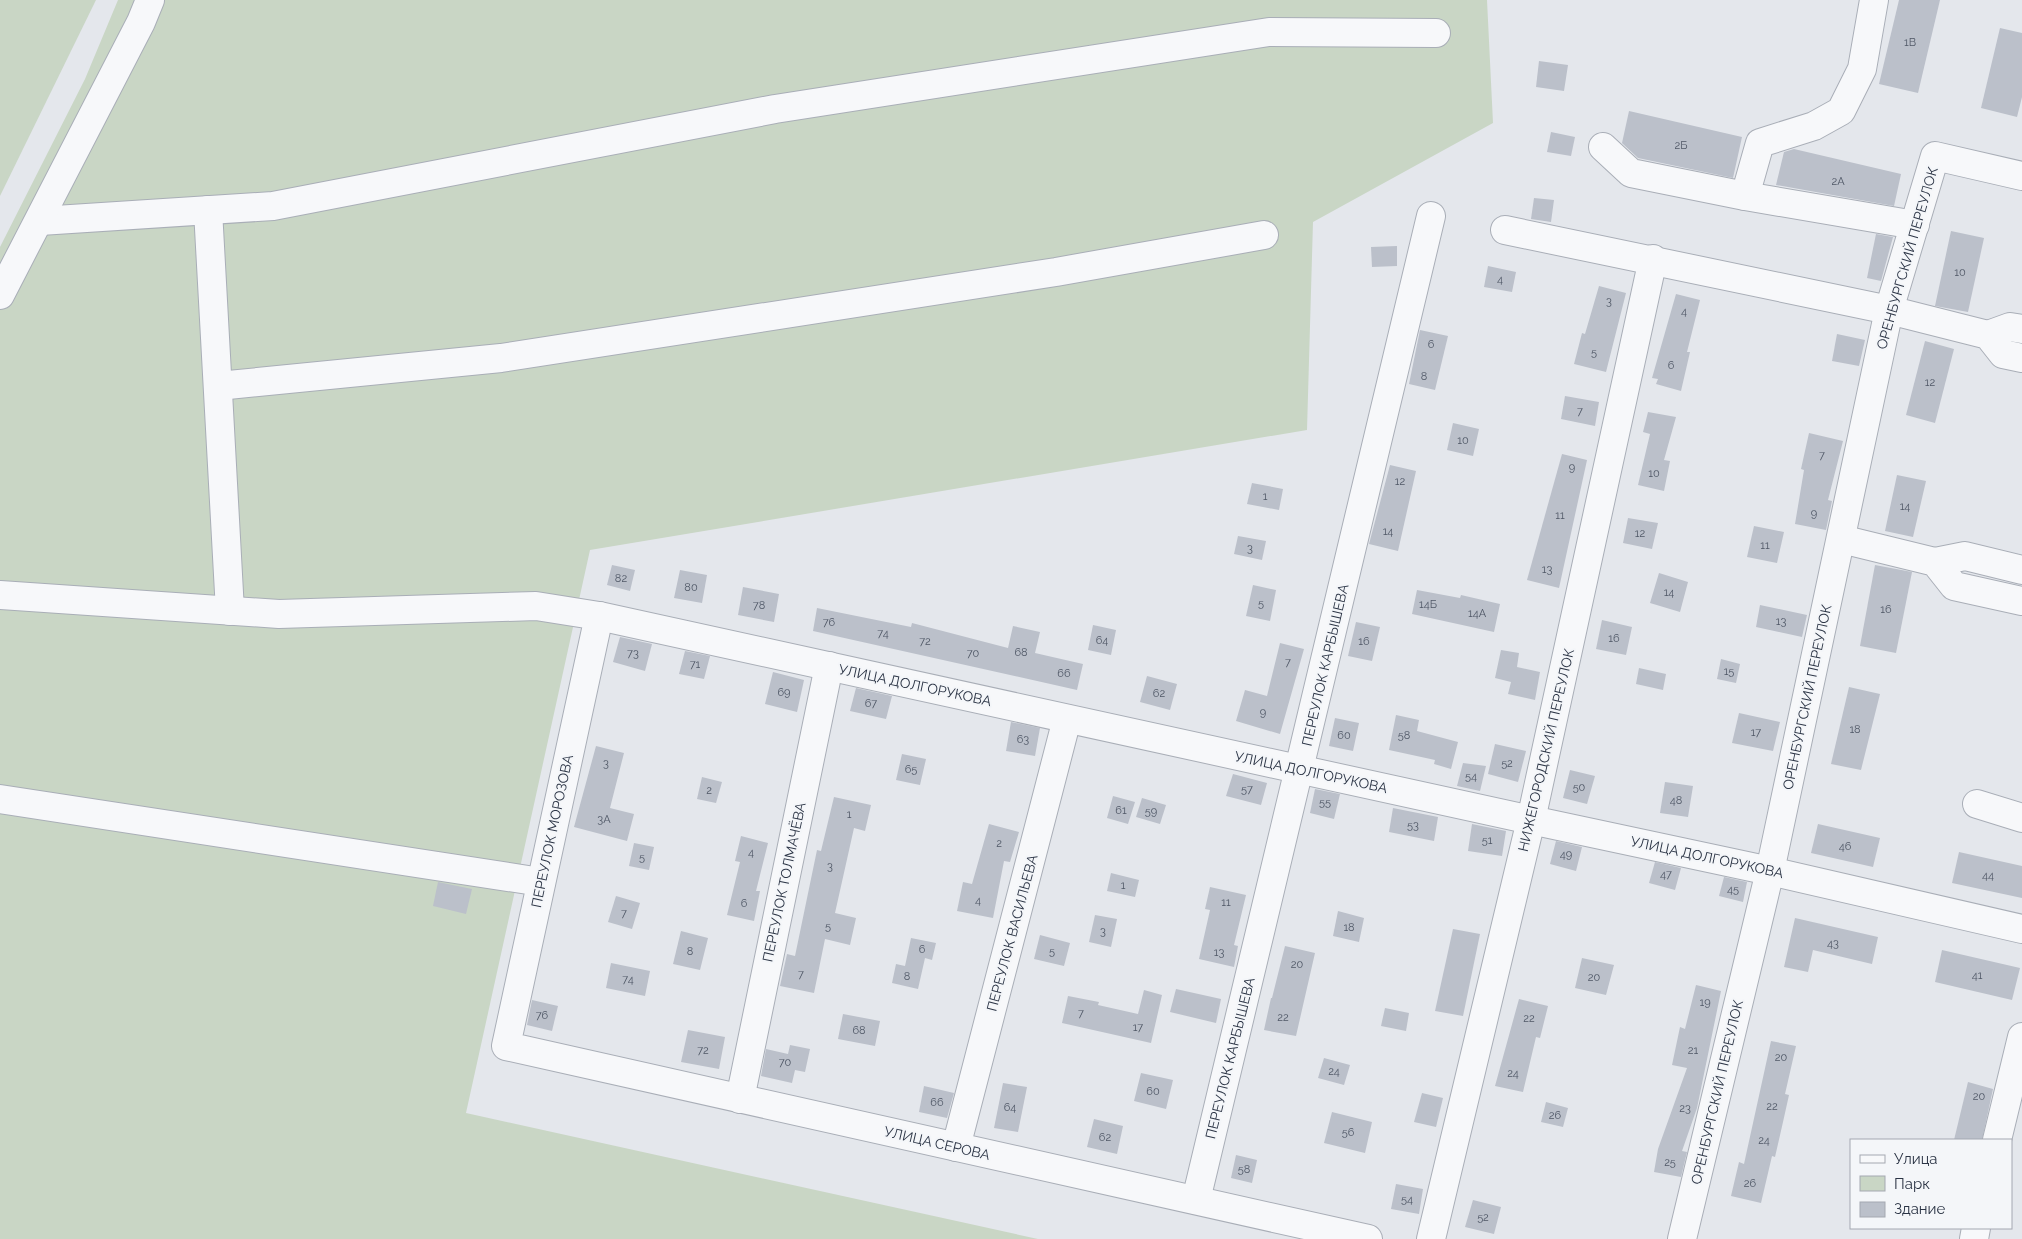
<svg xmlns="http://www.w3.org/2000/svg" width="2022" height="1239" font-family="Raleway,sans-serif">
<rect width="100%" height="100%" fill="#e4e7ec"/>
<g fill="#c9d6c5">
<path d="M0,0H96L0,196Z"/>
<path d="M118,0H1487L1493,123L1313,222L1307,430L590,550L466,1113L1038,1239H0V247L85,79Z"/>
</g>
<g fill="#bbc0ca">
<path d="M1899,0H1940L1918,93L1879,84Z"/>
<path d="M2000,28L2022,33V97L2017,117L1981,108Z"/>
<path d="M1539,61L1568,65L1564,91L1536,87Z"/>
<path d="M1629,111L1742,137L1733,178L1638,158L1622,143Z"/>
<path d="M1551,132L1575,137L1571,156L1547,152Z"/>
<path d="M1794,149L1901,174L1894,206L1776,185L1784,152Z"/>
<path d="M1534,198L1554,200L1551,222L1531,219Z"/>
<path d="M1951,231L1984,238L1968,312L1935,306Z"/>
<path d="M1876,234L1893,237L1881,281L1867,278Z"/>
<path d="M1397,246V266L1372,267L1371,247Z"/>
<path d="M1488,266L1516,272L1512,292L1484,287Z"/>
<path d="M1599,286L1626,293L1606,372L1574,364L1582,333L1585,334Z"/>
<path d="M1676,294L1700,300L1687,352H1690L1681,391L1656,384L1658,379L1652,378Z"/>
<path d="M1420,330L1448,336L1435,390L1409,384Z"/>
<path d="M1837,334L1865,340L1859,366L1832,361Z"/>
<path d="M1925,341L1954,349L1935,423L1906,415Z"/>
<path d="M1565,396L1599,402L1595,426L1561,419Z"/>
<path d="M1648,412L1676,417L1664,460L1670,461L1664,491L1638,485L1650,434L1643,432Z"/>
<path d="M1453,423L1479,429L1473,456L1447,450Z"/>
<path d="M1809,433L1843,441L1828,500L1832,501L1826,530L1795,524L1804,470L1801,469Z"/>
<path d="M1562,454L1587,460L1559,588L1527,580Z"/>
<path d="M1390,465L1416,471L1398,551L1369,544Z"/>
<path d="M1897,475L1926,481L1913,537L1885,531Z"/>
<path d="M1252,483L1283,489L1279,510L1247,504Z"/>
<path d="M1628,518L1658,523L1652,549L1623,543Z"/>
<path d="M1754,526L1784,532L1777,563L1747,557Z"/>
<path d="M1238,536L1266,541L1262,560L1234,554Z"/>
<path d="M612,565L635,570L630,591L607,585Z"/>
<path d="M1875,565L1912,572L1896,653L1860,646Z"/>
<path d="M680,570L707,575L702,603L674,598Z"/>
<path d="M1659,573L1688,582L1680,612L1650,603Z"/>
<path d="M1253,585L1276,590L1270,621L1246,616Z"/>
<path d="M743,587L779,594L774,622L738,615Z"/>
<path d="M1417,590L1460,598L1461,595L1500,604L1494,632L1412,614Z"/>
<path d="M1760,605L1807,615L1802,637L1756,627Z"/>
<path d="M817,608L911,627L912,623L1008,648L1013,626L1040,632L1035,653L1083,664L1077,690L813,631Z"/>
<path d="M1602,620L1632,627L1626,655L1596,649Z"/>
<path d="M1356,622L1380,627L1372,661L1348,656Z"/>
<path d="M1093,625L1116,630L1111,655L1088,650Z"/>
<path d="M620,637L652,644L645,671L613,662Z"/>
<path d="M1280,643L1304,649L1280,734L1236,721L1245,690L1267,696Z"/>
<path d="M1501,650L1519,653L1517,667L1540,672L1535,700L1508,694L1511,682L1495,678Z"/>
<path d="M685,651L710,656L704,679L679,674Z"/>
<path d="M1721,659L1740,664L1736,683L1717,679Z"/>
<path d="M1639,668L1666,674L1663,690L1636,684Z"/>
<path d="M773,672L804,680L797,712L765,704Z"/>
<path d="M1147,676L1177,684L1170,710L1140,702Z"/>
<path d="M1849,687L1880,694L1861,770L1831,764Z"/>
<path d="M856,688L892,696L886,719L850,711Z"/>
<path d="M1739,713L1780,722L1773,751L1732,743Z"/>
<path d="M1396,715L1419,720L1417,731L1458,742L1451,769L1434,764L1435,760L1389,750Z"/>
<path d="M1335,718L1359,723L1353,751L1329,746Z"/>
<path d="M1011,722L1040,728L1035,756L1006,751Z"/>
<path d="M1495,744L1526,751L1518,782L1488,774Z"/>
<path d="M596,746L624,753L610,808L634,814L627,841L574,827Z"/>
<path d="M902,754L926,759L920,785L896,780Z"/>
<path d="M1463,763L1486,766L1480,791L1457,786Z"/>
<path d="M1570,770L1595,776L1587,804L1563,798Z"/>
<path d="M1233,774L1267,783L1261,805L1226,796Z"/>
<path d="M702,777L722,782L716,803L697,799Z"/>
<path d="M1665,782L1693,786L1688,817L1660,813Z"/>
<path d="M1315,789L1340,794L1334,819L1310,813Z"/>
<path d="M1113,796L1135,802L1128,824L1107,818Z"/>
<path d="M834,797L871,805L865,831L854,828L835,913L856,918L850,945L825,939L814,993L780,986L787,954L795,956L817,850L821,851Z"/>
<path d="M1142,798L1166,805L1160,824L1136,817Z"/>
<path d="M1393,808L1438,817L1434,841L1389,832Z"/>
<path d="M989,824L1019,832L1010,862L1004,861L993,918L957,911L963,882L972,884Z"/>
<path d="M1472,824L1506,831L1502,856L1468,851Z"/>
<path d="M1818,824L1880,838L1873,867L1811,853Z"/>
<path d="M741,836L768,843L756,891H760L754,921L727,915L740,862L735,861Z"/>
<path d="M1556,841L1582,847L1576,871L1550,864Z"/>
<path d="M634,843L654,847L649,870L629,866Z"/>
<path d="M1959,852L2022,866V898L1952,883Z"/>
<path d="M1655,862L1681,868L1675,890L1649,883Z"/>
<path d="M1111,873L1139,880L1135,897L1107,891Z"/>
<path d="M1724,877L1747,882L1743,902L1719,896Z"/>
<path d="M438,882L472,889L466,914L433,906Z"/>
<path d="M1210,887L1246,895L1234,945L1238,946L1234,967L1199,959L1210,910L1205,909Z"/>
<path d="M616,896L640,903L632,929L608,922Z"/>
<path d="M1338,911L1364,918L1359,942L1333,936Z"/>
<path d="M1095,915L1117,919L1111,947L1089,942Z"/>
<path d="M1795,918L1878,937L1872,964L1813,950L1808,972L1784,967Z"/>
<path d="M1453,929L1480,934L1463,1016L1435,1011Z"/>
<path d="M681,931L708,938L700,970L673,964Z"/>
<path d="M1040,935L1070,943L1064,966L1034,959Z"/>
<path d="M911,938L936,943L932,960L925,958L918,989L892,983L896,964L905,966Z"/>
<path d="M1285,946L1315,953L1296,1036L1264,1030L1271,998H1272Z"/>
<path d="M1942,950L2020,968L2012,1000L1935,982Z"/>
<path d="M1582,958L1614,965L1606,995L1575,988Z"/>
<path d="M611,963L650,971L645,996L606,988Z"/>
<path d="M1696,985L1721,991L1697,1108L1682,1151L1687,1152L1681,1177L1654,1172L1658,1149L1687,1068L1672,1065L1680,1027L1685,1029Z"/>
<path d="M1176,989L1221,999L1216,1023L1170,1012Z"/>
<path d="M1144,990L1162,995L1151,1043L1062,1023L1068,996L1099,1002L1098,1005L1138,1014Z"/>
<path d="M1519,999L1548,1006L1540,1038L1536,1037L1523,1092L1495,1086Z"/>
<path d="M532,1000L558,1006L552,1031L527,1025Z"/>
<path d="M1385,1008L1409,1013L1406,1031L1381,1026Z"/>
<path d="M843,1014L880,1021L875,1046L838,1039Z"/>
<path d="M688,1030L725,1037L719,1069L681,1062Z"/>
<path d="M1771,1041L1796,1046L1785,1094L1789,1095L1783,1122L1775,1157L1772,1156L1761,1203L1731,1196L1739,1162L1744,1164Z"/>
<path d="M790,1045L810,1049L805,1072L795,1070L792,1083L761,1076L766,1049L788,1054Z"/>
<path d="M1324,1058L1350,1065L1344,1085L1318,1078Z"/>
<path d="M1141,1073L1173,1080L1166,1109L1134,1101Z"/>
<path d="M1968,1082L1993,1089L1982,1140H1954Z"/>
<path d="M1003,1083L1027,1087L1018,1132L994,1128Z"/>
<path d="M924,1086L954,1093L947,1118L919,1112Z"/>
<path d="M1422,1093L1443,1098L1436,1127L1414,1122Z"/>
<path d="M1546,1102L1568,1108L1563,1127L1541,1122Z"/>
<path d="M1332,1112L1372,1122L1365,1153L1324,1143Z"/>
<path d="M1094,1119L1123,1126L1117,1154L1087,1147Z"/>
<path d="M1236,1155L1257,1160L1252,1183L1231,1178Z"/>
<path d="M1396,1184L1423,1189L1419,1214L1391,1209Z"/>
<path d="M1473,1200L1501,1207L1494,1234L1465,1227Z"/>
</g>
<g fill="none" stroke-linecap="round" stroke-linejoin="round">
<g stroke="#a9aeb7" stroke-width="30">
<g id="minor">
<path d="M1603,147L1631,173L1745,196L1760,143L1814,126L1841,111L1862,69L1874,0"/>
<path d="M1745,196L1915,225"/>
<path d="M208,210L230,611"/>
<path d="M40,221L273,206L775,109L1269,32L1436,33"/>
<path d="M1505,230L1889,310L1988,335L2003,354L2022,358"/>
<path d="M0,295L141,22L150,0"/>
<path d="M1988,335L2010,327L2022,329"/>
<path d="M218,386L501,358L1056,272L1264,235"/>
<path d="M1841,539L1935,562L1954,586L2022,601"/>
<path d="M1935,562L1965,556L2022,570"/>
<path d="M0,595L279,614L536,606L599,616L1531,820L1770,871L2022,929"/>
<path d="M599,616L506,1046L1368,1239"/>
<path d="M0,799L541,882"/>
<path d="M1977,804L2022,818"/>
<path d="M740,1099L829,666"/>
<path d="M1997,1140L2022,1037"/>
<path d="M956,1147L1067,719"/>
<path d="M1196,1200L1431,216"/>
<path d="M1431,1239L1531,820L1653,259"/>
<path d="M1682,1239L1770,871L1889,310L1935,156L2022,176"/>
<path d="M1974,1239L1976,1228"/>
</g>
</g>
<use href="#minor" stroke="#f7f8fa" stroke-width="28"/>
</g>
<g text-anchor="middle" stroke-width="4" stroke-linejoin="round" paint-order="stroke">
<g font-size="11" fill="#4f5766">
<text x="1910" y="46">1В</text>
<text x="1681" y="149">2Б</text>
<text x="1838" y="185">2А</text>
<text x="1960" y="276">10</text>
<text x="1500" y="283">4</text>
<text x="1609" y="305">3</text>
<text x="1684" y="315">4</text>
<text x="1431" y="348">6</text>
<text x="1594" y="356">5</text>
<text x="1671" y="369">6</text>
<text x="1424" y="380">8</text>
<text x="1930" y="386">12</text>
<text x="1580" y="415">7</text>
<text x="1463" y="444">10</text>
<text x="1822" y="459">7</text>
<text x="1572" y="471">9</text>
<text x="1654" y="477">10</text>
<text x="1400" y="485">12</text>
<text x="1265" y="500">1</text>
<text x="1905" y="510">14</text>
<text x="1814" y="517">9</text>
<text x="1560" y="519">11</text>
<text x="1388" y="535">14</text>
<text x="1640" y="537">12</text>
<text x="1765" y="549">11</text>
<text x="1250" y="552">3</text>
<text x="1547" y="573">13</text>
<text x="621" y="582">82</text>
<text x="691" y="591">80</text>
<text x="1669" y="596">14</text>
<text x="1261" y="607">5</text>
<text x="1428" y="608">14Б</text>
<text x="759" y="609">78</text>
<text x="1886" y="613">16</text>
<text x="1477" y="617">14А</text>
<text x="1781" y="625">13</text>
<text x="829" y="626">76</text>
<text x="883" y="637">74</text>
<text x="1614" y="642">16</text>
<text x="1102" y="644">64</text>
<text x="925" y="645">72</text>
<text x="1364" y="645">16</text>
<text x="1021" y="656">68</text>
<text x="633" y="657">73</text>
<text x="973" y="657">70</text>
<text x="1288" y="666">7</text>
<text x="695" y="668">71</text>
<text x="1729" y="675">15</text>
<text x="1064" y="677">66</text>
<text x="784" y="696">69</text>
<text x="1159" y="697">62</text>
<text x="871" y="707">67</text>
<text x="1263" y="716">9</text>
<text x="1855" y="733">18</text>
<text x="1756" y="736">17</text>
<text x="1344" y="739">60</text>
<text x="1404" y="739">58</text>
<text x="1023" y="743">63</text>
<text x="606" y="767">3</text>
<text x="1507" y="767">52</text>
<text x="911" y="773">65</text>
<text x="1471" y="780">54</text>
<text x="1579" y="791">50</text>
<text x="1247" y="793">57</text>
<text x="709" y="794">2</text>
<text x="1676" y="804">48</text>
<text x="1325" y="806">55</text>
<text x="1121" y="814">61</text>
<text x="1151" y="815">59</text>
<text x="849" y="818">1</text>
<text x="604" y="823">3А</text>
<text x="1413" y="829">53</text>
<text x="1487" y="844">51</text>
<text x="999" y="847">2</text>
<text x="1845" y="850">46</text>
<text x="751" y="856">4</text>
<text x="1566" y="858">49</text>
<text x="642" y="861">5</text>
<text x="830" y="870">3</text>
<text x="1666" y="878">47</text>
<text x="1988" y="879">44</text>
<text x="1123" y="889">1</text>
<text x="1733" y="893">45</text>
<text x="978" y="904">4</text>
<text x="1226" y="906">11</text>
<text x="744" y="907">6</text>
<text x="624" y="917">7</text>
<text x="828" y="930">5</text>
<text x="1349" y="931">18</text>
<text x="1103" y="935">3</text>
<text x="1833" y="947">43</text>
<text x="922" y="953">6</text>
<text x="690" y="955">8</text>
<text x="1052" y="955">5</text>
<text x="1219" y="956">13</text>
<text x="1297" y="968">20</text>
<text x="801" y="978">7</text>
<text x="1977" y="979">41</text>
<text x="907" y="980">8</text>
<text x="1594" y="981">20</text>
<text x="628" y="983">74</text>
<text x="1705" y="1006">19</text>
<text x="1081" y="1017">7</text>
<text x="542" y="1019">76</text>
<text x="1283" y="1021">22</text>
<text x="1529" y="1022">22</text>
<text x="1138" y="1031">17</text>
<text x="859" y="1034">68</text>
<text x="703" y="1054">72</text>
<text x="1693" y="1054">21</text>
<text x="1781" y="1061">20</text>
<text x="785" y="1066">70</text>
<text x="1334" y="1075">24</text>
<text x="1513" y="1077">24</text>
<text x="1153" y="1095">60</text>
<text x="1979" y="1100">20</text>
<text x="937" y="1106">66</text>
<text x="1772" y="1110">22</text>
<text x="1010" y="1111">64</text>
<text x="1685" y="1112">23</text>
<text x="1555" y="1119">26</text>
<text x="1348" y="1136">56</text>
<text x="1105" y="1141">62</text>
<text x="1764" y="1144">24</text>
<text x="1670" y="1166">25</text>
<text x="1244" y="1173">58</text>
<text x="1750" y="1187">26</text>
<text x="1407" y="1203">54</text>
<text x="1483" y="1221">52</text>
</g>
<g font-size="14" fill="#2b3445" stroke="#f4f6f9">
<text transform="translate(1907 258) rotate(-74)" y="5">ОРЕНБУРГСКИЙ ПЕРЕУЛОК</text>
<text transform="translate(1325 665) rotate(-77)" y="5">ПЕРЕУЛОК КАРБЫШЕВА</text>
<text transform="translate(915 685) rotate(12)" y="5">УЛИЦА ДОЛГОРУКОВА</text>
<text transform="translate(1807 697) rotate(-78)" y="5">ОРЕНБУРГСКИЙ ПЕРЕУЛОК</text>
<text transform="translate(1546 750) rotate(-77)" y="5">НИЖЕГОРОДСКИЙ ПЕРЕУЛОК</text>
<text transform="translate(1311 772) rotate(12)" y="5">УЛИЦА ДОЛГОРУКОВА</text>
<text transform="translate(552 831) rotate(-78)" y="5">ПЕРЕУЛОК МОРОЗОВА</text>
<text transform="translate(1707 857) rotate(12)" y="5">УЛИЦА ДОЛГОРУКОВА</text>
<text transform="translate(784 882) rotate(-78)" y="5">ПЕРЕУЛОК ТОЛМАЧЁВА</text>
<text transform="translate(1012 933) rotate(-75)" y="5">ПЕРЕУЛОК ВАСИЛЬЕВА</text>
<text transform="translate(1230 1058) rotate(-76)" y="5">ПЕРЕУЛОК КАРБЫШЕВА</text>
<text transform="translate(1717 1092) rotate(-77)" y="5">ОРЕНБУРГСКИЙ ПЕРЕУЛОК</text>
<text transform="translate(937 1143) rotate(13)" y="5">УЛИЦА СЕРОВА</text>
</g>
</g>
<rect x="1850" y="1139" width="162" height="90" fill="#f4f6f9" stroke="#a4a8b1"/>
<rect x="1860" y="1155" width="25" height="8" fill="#f7f8fa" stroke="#a4a8b1"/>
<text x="1894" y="1164" font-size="15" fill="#2b3445">Улица</text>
<rect x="1860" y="1176" width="25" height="15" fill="#c9d6c5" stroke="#a4a8b1"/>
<text x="1894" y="1189" font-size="15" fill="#2b3445">Парк</text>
<rect x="1860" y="1202" width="25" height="15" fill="#bbc0ca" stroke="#a4a8b1"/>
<text x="1894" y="1214" font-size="15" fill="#2b3445">Здание</text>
</svg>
